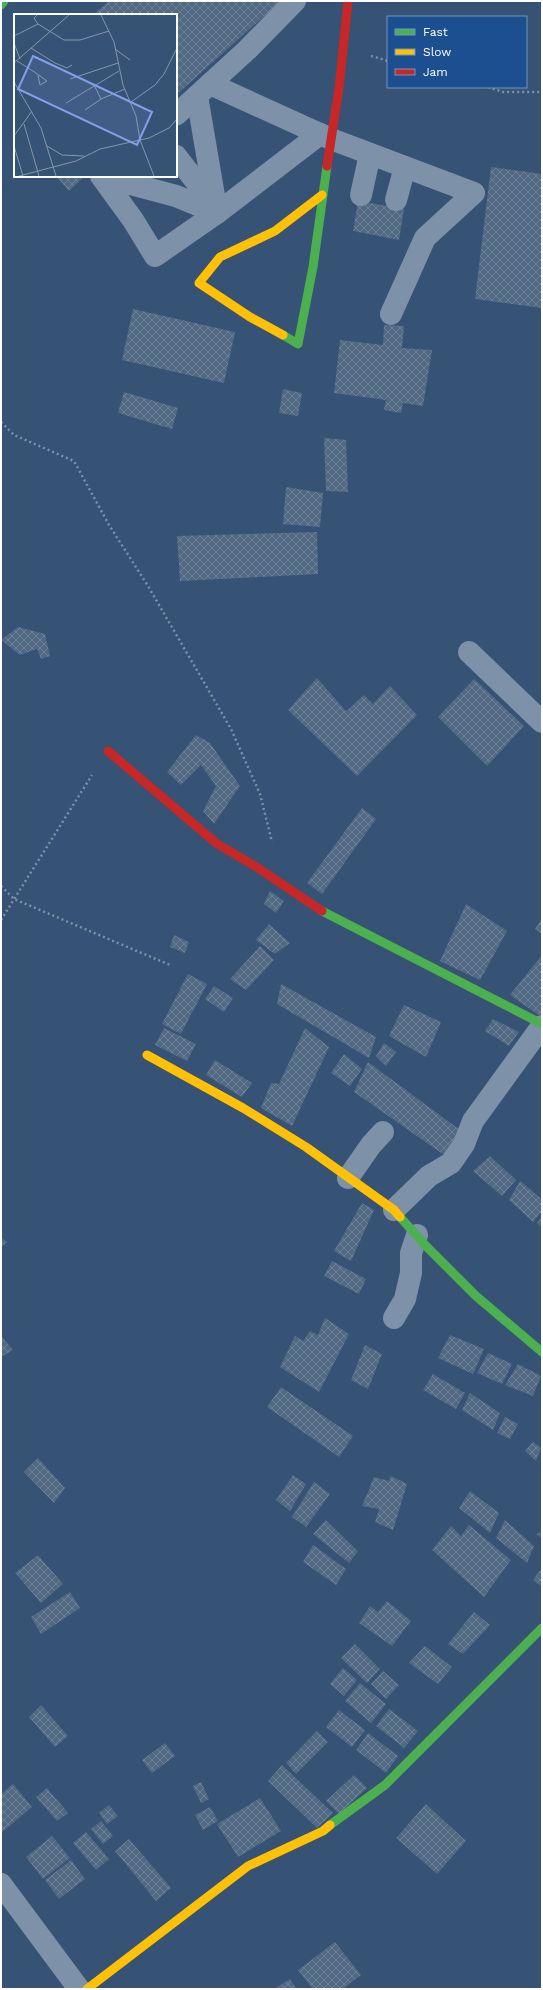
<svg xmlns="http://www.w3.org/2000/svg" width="543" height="1990" font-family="'Work Sans',sans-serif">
<defs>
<pattern id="building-cross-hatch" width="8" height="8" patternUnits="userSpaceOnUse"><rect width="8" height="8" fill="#526984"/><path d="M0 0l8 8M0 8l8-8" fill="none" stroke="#6c8096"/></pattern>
</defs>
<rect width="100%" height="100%" fill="#365274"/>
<g fill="url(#building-cross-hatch)">
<path d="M109,1H281L176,95V15H93Z"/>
<path d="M491,167L542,174V308L475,299Z"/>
<path d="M56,176H85L69,191Z"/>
<path d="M358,201L404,209L399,240L353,231Z"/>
<path d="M133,309L235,332L224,383L122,360Z"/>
<path d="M384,325L404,326L402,348L432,350L423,406L403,403L401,413L384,410L386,400L334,393L340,340L383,345Z"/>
<path d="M283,389L302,393L298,416L279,413Z"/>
<path d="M124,392L178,408L172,429L118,413Z"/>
<path d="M324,438L346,440L348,492L326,491Z"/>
<path d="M286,487L323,493L320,527L283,524Z"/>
<path d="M317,532L318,574L180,581L177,536Z"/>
<path d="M18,627L45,634L50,656L41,659L37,649L20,655L1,640Z"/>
<path d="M317,678L346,711L364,695L373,704L390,686L417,715L357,776L288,710Z"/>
<path d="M474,679L524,726L487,766L438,717Z"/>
<path d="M196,735L210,743L240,786L214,824L203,811L216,786L201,765L181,785L167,772Z"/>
<path d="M362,808L376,819L322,894L307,883Z"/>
<path d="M270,891L284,901L276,913L264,904Z"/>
<path d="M466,904L507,931L480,980L440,961Z"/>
<path d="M542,918V934L535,929Z"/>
<path d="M269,924L290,943L275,954L256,940Z"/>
<path d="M174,935L189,942L185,953L170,947Z"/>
<path d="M260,946L274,960L246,990L230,979Z"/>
<path d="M542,955V1014L540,1016L510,995Z"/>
<path d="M188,974L207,984L181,1034L162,1024Z"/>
<path d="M281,984L376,1037L369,1058L277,1004Z"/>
<path d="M214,986L233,998L224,1012L205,999Z"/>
<path d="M404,1005L441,1022L426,1057L389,1036Z"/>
<path d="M493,1019L519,1032L509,1046L485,1031Z"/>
<path d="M164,1028L196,1044L187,1061L155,1045Z"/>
<path d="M305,1028L329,1047L292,1126L261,1108L271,1083L279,1084Z"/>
<path d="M384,1043L396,1052L386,1066L376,1056Z"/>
<path d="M344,1054L362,1069L350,1086L331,1073Z"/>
<path d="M215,1060L252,1083L242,1097L206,1075Z"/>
<path d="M368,1062L460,1130L447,1157L354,1092Z"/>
<path d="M490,1156L516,1180L502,1196L473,1171Z"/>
<path d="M520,1181L542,1199V1211L533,1222L509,1200Z"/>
<path d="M362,1203L374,1210L351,1261L334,1251Z"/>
<path d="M542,1217V1228L537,1223Z"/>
<path d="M1,1237L7,1242L1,1247Z"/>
<path d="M332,1261L366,1279L359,1294L324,1276Z"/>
<path d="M325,1318L349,1334L319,1392L280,1367L295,1336L303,1341L310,1331L318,1335Z"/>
<path d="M450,1335L484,1349L473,1374L438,1358Z"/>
<path d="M1,1336L13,1350L1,1357Z"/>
<path d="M365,1345L382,1354L368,1389L351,1380Z"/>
<path d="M488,1353L512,1364L502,1384L477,1373Z"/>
<path d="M518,1364L541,1376L533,1396L505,1385Z"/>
<path d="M433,1374L465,1393L456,1409L423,1390Z"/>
<path d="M281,1387L353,1436L339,1457L267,1407Z"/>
<path d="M470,1393L500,1413L493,1430L462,1410Z"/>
<path d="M505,1417L518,1424L510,1439L497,1433Z"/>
<path d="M533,1442L541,1448L536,1461L525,1451Z"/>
<path d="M38,1458L65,1488L54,1503L24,1472Z"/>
<path d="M293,1475L306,1484L290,1511L276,1500Z"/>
<path d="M391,1476L407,1484L393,1530L375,1522L379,1509L362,1506L374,1477L389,1481Z"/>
<path d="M314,1482L330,1494L306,1527L292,1517Z"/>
<path d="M470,1491L499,1513L490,1533L459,1508Z"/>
<path d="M326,1520L358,1551L349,1563L313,1534Z"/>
<path d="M505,1520L534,1546L527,1563L496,1538Z"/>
<path d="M469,1525L511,1560L484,1597L432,1550L451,1526L461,1536Z"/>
<path d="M542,1532V1538L536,1534Z"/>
<path d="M313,1545L346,1569L336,1585L303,1562Z"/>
<path d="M38,1555L63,1584L41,1603L15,1573Z"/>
<path d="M542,1568V1587L533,1580Z"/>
<path d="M70,1592L80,1608L41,1634L31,1617Z"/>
<path d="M387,1601L411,1621L392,1646L359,1623L370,1606L378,1612Z"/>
<path d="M474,1612L490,1625L463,1654L448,1644Z"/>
<path d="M355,1644L380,1669L367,1683L341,1658Z"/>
<path d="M425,1646L452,1667L438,1684L409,1663Z"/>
<path d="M343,1668L357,1680L344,1696L330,1684Z"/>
<path d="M383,1671L399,1685L386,1699L371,1684Z"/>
<path d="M360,1683L386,1704L371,1723L345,1701Z"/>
<path d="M41,1705L68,1736L55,1747L29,1717Z"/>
<path d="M389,1709L418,1731L404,1748L376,1726Z"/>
<path d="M339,1710L365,1730L352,1747L326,1727Z"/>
<path d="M317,1731L328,1742L296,1774L286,1763Z"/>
<path d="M368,1733L398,1756L386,1773L356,1750Z"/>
<path d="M165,1743L175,1756L152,1773L142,1760Z"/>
<path d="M282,1765L333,1813L317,1828L268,1781Z"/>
<path d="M354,1775L367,1788L339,1814L326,1801Z"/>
<path d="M201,1782L209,1799L201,1803L193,1786Z"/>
<path d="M13,1784L32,1807L1,1833V1794Z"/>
<path d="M47,1788L68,1813L57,1821L36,1797Z"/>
<path d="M260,1798L281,1831L238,1857L217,1824Z"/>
<path d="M426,1804L466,1841L437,1874L396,1838Z"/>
<path d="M109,1805L118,1816L107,1824L99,1813Z"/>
<path d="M210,1807L218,1821L203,1830L195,1815Z"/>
<path d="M101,1821L113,1836L103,1844L91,1829Z"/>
<path d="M86,1832L109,1859L96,1870L73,1843Z"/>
<path d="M52,1836L70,1858L43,1879L26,1857Z"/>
<path d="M129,1839L171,1888L156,1901L115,1851Z"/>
<path d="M71,1860L85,1879L59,1899L45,1880Z"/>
<path d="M335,1942L361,1975L343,1989H313L298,1970Z"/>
<path d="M290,1979L297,1989H274Z"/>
</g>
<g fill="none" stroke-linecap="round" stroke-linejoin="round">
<g stroke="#7d92a8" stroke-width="2.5" stroke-dasharray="2 3" stroke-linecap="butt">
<path d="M371,56L388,61"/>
<path d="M488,87L503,92H542"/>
<path d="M1,422L14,435L74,461L109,525L148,586L231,729L260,794L272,842"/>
<path d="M1,886L14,899L170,965"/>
<path d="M1,920L92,775"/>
</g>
<g stroke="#7d92a8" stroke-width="22">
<path d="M210,84L331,139L474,193L425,238L391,314"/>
<path d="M197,96L217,213L320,134"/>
<path d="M176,115L247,50L295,1"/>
<path d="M176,156L215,206"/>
<path d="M101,176L176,196L217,213L155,256L133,220Z"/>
<path d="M361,195L370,154"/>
<path d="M396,200L405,167"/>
<path d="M469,652L542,722"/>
<path d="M348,1178L371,1145L383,1132"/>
<path d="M394,1210L429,1176L451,1163L464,1144L473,1121L542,1026"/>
<path d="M394,1318L405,1299L411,1273V1253L417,1235"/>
<path d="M1,1884L79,1989"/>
</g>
<g stroke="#4caf50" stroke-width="9">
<path d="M1,5L4,1"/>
<path d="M283,335L298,344L313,267L327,166"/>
<path d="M322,911L542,1024"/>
<path d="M400,1217L427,1247L476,1296L542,1352"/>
<path d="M330,1825L385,1785L542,1628"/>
</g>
<g stroke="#ffc107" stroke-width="9">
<path d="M283,335L250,317L199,283L220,257L275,231L322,195"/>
<path d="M147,1055L243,1108L306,1147L394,1210L400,1217"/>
<path d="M87,1989L248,1866L323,1831L330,1825"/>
</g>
<g stroke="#c62828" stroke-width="9">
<path d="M327,166L339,88L348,1"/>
<path d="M108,751L216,843L258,868L322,911"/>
</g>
</g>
<g transform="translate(14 14)">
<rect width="163" height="163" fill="#365274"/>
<path fill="none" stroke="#8697ac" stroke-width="1" d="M23,1L20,4L24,10L50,26H66L95,17M87,1L100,28L109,71L122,102L126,126L140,162M0,22L24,10M0,29L6,45M17,34L41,49L53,54L58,51M101,35L116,46M3,47L19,57L33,67L26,71L24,61M0,49L55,1M56,65L104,49M0,68L27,114L42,162M80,71L87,85M117,88L141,71L150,60L163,34M52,89L105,57M71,96L87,85L111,75M10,110L25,162M0,122L18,97M0,132L9,162M33,132L48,141L70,142M5,162L62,147L86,135L135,124L155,114L163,105"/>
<path fill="#839eea" fill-opacity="0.15" stroke="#839eea" stroke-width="2" d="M19,42L138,98L123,131L4,75Z"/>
<rect width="163" height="163" fill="none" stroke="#fff" stroke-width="2"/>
</g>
<rect width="543" height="1990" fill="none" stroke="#ffffff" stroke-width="4"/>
<rect x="387" y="16" width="140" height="72" fill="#1b4f8f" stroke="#7695bc"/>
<rect x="395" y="29" width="20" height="6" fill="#4caf50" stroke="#7695bc"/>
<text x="423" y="36" font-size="12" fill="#ffffff">Fast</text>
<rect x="395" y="49" width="20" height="6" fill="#ffc107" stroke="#7695bc"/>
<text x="423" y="56" font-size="12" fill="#ffffff">Slow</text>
<rect x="395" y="69" width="20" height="6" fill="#c62828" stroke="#7695bc"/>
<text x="423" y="76" font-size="12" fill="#ffffff">Jam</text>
</svg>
